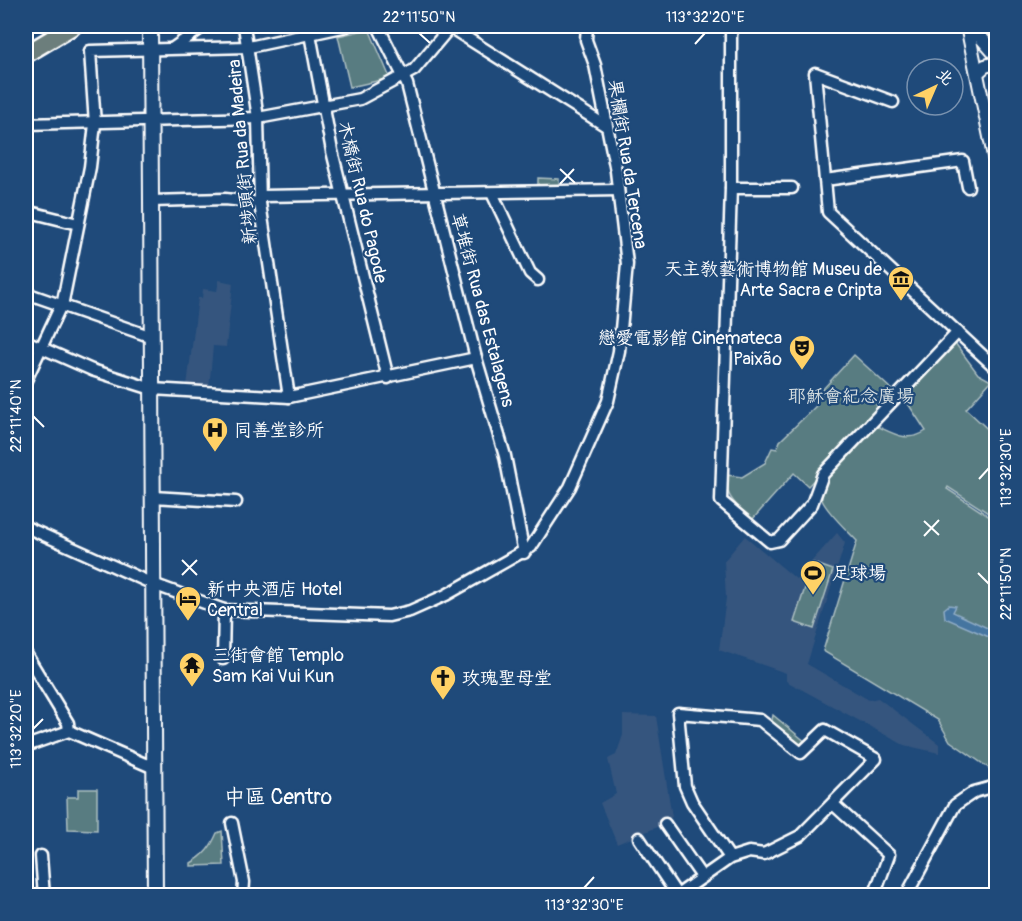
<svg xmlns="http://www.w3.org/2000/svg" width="1022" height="921" font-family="Pangolin,'LXGW WenKai TC',sans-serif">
<rect width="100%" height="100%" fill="#1f4a7a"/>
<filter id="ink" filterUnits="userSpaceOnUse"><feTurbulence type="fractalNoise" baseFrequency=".0167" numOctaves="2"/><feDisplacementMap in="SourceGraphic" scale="12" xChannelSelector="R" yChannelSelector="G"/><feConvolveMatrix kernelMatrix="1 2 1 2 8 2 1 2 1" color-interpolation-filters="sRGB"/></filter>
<g filter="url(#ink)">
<g fill="#35557e">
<path d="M219,280L233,283L226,347L213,346L209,389L187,386L198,298H202L203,289L217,291Z"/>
<path d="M837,533L845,543L807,664L869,700L878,698L939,744V753L904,745L786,681V673L719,650L726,598L724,561L745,536L796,579Z"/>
<path d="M623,715L656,716L672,817L655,828L617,844L600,803L616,794L608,759L616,755L623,735Z"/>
</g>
<g fill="#597c81" stroke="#acbec0" stroke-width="1.5">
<path d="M369,29L390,78L350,87L338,36Z"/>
<path d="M538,178L559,179V188H538Z"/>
<path d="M955,343L978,374L991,381L966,409L996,437V518L948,487L947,489L996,521V773L950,741L938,720L823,651L857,541C846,529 831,516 823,502C813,484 862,437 877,426C894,434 908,443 926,431L905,399L907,391Z"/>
<path d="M854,355L891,389L876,405L881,409L808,486L794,473L752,520C737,506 723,496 727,475L742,477L765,463L772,448L777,449L780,441L817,405L813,400Z"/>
<path d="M813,563L833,570L814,629L794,622Z"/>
<path d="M773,715L807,743L799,750L771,725Z"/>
<path d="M78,789H97V830L68,829L67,797H78Z"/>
<path d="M222,831L224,865L191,866V863C205,855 211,847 217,833Z"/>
</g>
<path fill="#4474a0" stroke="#8facc6" stroke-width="1.5" d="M949,605L956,606L953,612L996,632V640L945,618L944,609Z"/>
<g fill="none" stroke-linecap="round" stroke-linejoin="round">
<g stroke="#fff" stroke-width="15">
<g id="minor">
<path d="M244,26L258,118L260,203L289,397"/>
<path d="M378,26L407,84L476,358L505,456L524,553"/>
<path d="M448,26L606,126"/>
<path d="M734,26L731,34V188L721,501L770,542L779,540L812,504L823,474L958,332"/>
<path d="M310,34L332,151L388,378"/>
<path d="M173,48L204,26"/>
<path d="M893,102L815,73L828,212L996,368"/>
<path d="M26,124L258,118L360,99L414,70L451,26"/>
<path d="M825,180L963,161L968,187"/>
<path d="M731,188H792"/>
<path d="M492,193L530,273L538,280"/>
<path d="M262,196L618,190"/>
<path d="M151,201L225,199L260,203"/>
<path d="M26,211L78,224"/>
<path d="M26,293L152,337"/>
<path d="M26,341L92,370L152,389L289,397L476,358"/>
<path d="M26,380L63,301L90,167L95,124L90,51L249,47L347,26"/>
<path d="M153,497L236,502"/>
<path d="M26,527L153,584L224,610L389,616L410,611L446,595L531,547L570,487L608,401L619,351L627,264L616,171L595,65L586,40L587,26"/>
<path d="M26,654L68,723L69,731"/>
<path d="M223,659L224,610"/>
<path d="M26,746L69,731L154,768"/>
<path d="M833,804L889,855L874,896"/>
<path d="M232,823L244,882L243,896"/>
<path d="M665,824L702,877"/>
<path d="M639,838L677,895"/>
<path d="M41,856L44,896"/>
<path d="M676,896L730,858L749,852L764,854L800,836L876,759L825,730L801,753L760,720L678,713L685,786L692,802L730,858"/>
<path d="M906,896L955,805L974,792L996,786"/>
</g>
</g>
<g stroke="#fff" stroke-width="16">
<g id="tertiary">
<path d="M967,26L996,166"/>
<path d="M971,26L996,55"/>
<path d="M977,73L985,66L996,63"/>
</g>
</g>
<g stroke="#fff" stroke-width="18">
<path id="secondary" d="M150,26L155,896"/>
</g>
<g stroke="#fff" stroke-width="21">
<path id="primary" d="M26,54L73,26"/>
</g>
<use href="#minor" stroke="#1f4a7a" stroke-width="10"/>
<use href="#tertiary" stroke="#1f4a7a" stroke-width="12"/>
<use href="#secondary" stroke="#1f4a7a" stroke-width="14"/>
<use href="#primary" stroke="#6c7e7c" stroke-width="16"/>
</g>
</g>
<path fill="none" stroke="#fff" stroke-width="2" d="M419,33L430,43M695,44L705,33M560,169L575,183M560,184L574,169M33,416L44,427M979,479L989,468M924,521L939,535M924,536L939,520M182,560L197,575M978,573L989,584M182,575L197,560M33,729L43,719M584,888L594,877"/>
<defs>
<g id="museum-pin" transform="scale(1.35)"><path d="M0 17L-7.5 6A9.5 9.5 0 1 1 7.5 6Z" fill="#ffd166" stroke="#1f4a7a"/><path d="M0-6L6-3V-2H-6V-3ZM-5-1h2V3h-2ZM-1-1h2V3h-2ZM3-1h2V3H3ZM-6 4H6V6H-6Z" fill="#111"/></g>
<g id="theatre-pin" transform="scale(1.35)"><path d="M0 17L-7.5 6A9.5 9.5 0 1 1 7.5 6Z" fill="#ffd166" stroke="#1f4a7a"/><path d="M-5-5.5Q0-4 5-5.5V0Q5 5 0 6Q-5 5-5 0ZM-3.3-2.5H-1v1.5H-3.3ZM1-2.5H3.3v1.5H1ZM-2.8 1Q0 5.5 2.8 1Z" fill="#111"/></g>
<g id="hospital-pin" transform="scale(1.35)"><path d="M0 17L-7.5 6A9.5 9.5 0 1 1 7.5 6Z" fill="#ffd166" stroke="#1f4a7a"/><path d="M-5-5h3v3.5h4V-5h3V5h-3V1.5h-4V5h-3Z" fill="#111"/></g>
<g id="stadium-pin" transform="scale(1.35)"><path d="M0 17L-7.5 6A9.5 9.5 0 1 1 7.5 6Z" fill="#ffd166" stroke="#1f4a7a"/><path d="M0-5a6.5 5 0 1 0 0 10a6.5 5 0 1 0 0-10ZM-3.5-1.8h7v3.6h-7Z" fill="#111"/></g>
<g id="hotel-pin" transform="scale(1.35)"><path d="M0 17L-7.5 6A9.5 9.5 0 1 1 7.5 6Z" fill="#ffd166" stroke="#1f4a7a"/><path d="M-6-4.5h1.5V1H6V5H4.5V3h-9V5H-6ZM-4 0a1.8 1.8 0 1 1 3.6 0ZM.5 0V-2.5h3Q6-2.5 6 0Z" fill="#111"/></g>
<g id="temple-pin" transform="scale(1.35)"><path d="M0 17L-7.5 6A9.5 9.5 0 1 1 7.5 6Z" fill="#ffd166" stroke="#1f4a7a"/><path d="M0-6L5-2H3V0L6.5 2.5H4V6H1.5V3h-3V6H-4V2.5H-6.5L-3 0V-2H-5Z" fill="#111"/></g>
<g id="church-pin" transform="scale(1.35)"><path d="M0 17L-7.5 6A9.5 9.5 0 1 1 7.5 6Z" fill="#ffd166" stroke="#1f4a7a"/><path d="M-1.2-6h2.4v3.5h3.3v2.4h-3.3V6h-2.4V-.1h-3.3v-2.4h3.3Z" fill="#111"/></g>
</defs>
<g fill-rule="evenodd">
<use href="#museum-pin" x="901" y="279"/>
<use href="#theatre-pin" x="802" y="348"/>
<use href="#hospital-pin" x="215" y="430"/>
<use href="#stadium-pin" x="813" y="573"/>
<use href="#hotel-pin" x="188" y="599"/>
<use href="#temple-pin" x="192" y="665"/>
<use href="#church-pin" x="443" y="678"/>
</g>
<g text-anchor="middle" stroke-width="4.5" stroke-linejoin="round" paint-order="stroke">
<g font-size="18" fill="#fff" stroke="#1f4a7a">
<text transform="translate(242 152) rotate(-95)" y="6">新埗頭街 Rua da Madeira</text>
<text transform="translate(628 164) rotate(81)" y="6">果欄街 Rua da Tercena</text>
<text transform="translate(363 202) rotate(77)" y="6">木橋街 Rua do Pagode</text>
<text transform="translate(483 310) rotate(75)" y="6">草堆街 Rua das Estalagens</text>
</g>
<g font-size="18" fill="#fff" stroke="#1f4a7a" text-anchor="start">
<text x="882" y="275" text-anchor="end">天主教藝術博物館 Museu de<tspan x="882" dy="21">Arte Sacra e Cripta</tspan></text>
<text x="782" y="344" text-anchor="end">戀愛電影館 Cinemateca<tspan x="782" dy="21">Paixão</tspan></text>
<text x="234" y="436">同善堂診所</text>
<text x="832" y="579">足球場</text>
<text x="207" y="595">新中央酒店 Hotel<tspan x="207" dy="21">Central</tspan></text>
<text x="212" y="661">三街會館 Templo<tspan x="212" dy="21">Sam Kai Vui Kun</tspan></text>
<text x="462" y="684">玫瑰聖母堂</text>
</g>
<g font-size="18" fill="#d6dee0" stroke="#1f4a7a">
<text x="851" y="402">耶穌會紀念廣場</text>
</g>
<g font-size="21" fill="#fff" stroke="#1f4a7a">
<text x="278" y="804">中區 Centro</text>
</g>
</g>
<rect width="1022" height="921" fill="none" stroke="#1f4a7a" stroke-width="66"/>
<g transform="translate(935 87) rotate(44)"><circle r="28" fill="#1f4a7a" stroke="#7992af" stroke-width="1.5"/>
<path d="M0-4.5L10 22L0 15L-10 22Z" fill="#ffd166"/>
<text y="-9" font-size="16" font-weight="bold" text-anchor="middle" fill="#ffffff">北</text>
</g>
<rect x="33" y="33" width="956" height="855" fill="none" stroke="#fff" stroke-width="2"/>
<g font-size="15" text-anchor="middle" fill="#fff">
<text x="419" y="22">22°11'50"N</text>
<text x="705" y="22">113°32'20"E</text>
<text transform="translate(16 416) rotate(-90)" y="5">22°11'40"N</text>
<text transform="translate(1006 468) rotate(-90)" y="5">113°32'30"E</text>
<text transform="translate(1006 584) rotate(-90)" y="5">22°11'50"N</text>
<text transform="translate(16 729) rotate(-90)" y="5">113°32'20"E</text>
<text x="584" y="910">113°32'30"E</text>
</g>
</svg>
